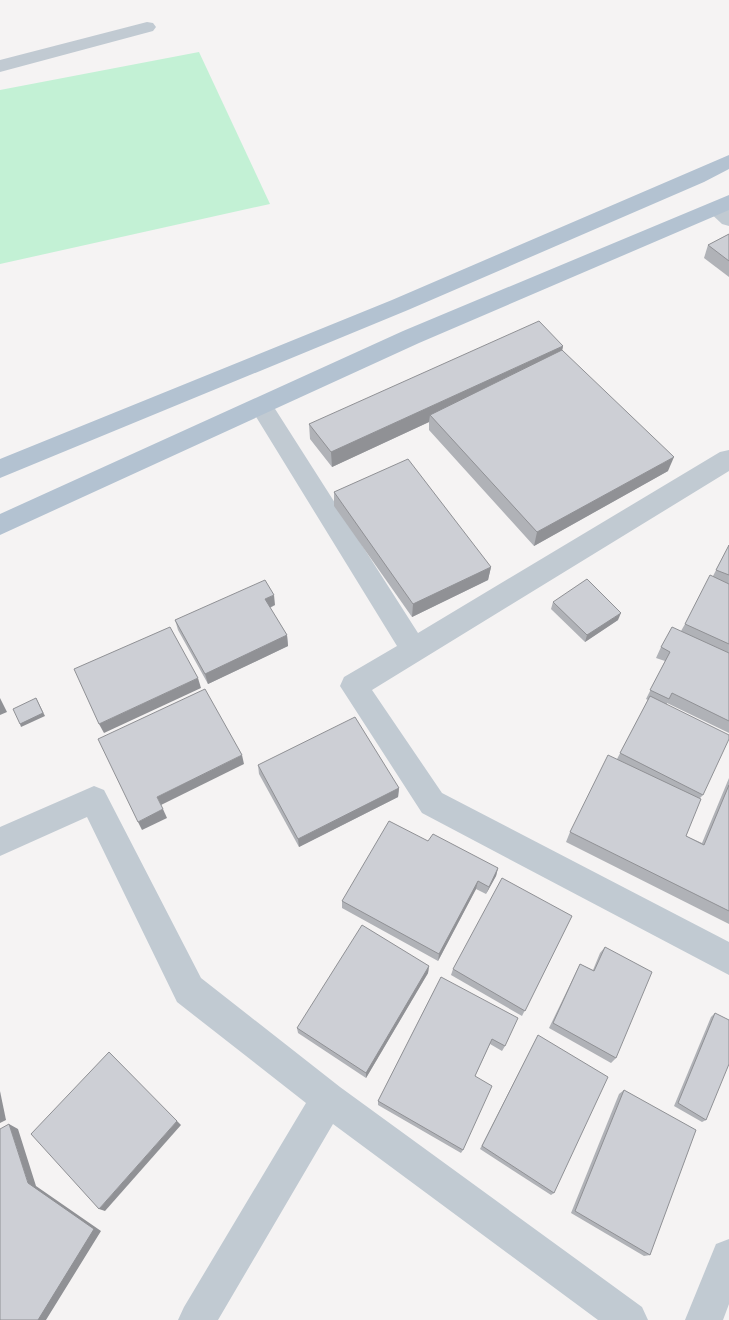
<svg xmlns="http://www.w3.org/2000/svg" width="729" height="1320" font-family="Roboto,sans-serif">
<rect width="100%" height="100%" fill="#f5f3f3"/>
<path fill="#c3f1d5" d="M199,52L270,204L0,264V90Z"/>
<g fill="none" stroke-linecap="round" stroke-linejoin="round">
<g fill="#c1cad2" fill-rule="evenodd">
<path d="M147,22L153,23L156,27L153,31L0,72V60Z"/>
<path d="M716,202L729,209V226L722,224L706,209L709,204Z"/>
<path d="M262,398L270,401L418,633L720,452L729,450V471L372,690L442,793L729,942V975L422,813L340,686L344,677L397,646L250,407L254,401Z"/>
<path d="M94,786L104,790L201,978L340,1087L642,1307L648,1320H598L333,1124L218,1320H178L184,1307L306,1103L177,1002L87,817L0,856V827Z"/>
<path d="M729,1239V1304L723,1320H685L716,1244Z"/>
</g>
<g fill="#b3c2d1" fill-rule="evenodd">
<path d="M729,155V169L704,182L408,310L0,478V459L392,300Z"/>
<path d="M729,195V210L419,343L0,535V514L403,331Z"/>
</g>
</g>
<g fill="#b0b2b7">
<path d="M729,234V277L704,258L708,245Z"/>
<path d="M563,346L562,350L668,471L534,546L429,430V422L332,467L310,439L309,424Z"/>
<path d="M334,492L491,567L488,580L412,617L334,506Z"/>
<path d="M729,545V733L667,703V704L703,795L700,798L686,836L702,843L729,778V924L566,842L570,832L617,759L648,700L646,699L665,661L656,658L661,647L681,631L685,624L713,576Z"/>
<path d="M553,602L618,620L585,642L551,609Z"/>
<path d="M275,605L270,608L287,635L288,646L208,684L178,630L175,620Z"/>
<path d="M258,765L399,788L398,797L299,847L259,774Z"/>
<path d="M428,841L498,868L496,876L486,894L476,889L438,961L342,908V901Z"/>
<path d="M572,916L522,1016L451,975L453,969Z"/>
<path d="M605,947L616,1058L611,1063L549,1028L577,970L580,964L593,970L600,953Z"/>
<path d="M429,966L428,973L366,1078L298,1033L297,1028Z"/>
<path d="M441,977L505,1046L502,1051L490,1044L475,1076L463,1150L461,1153L378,1105V1101Z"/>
<path d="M715,1013L706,1120L702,1122L674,1106L711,1017Z"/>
<path d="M538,1035L554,1193L551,1195L480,1149Z"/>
<path d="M624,1090L650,1255L644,1256L571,1213L619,1094Z"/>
</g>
<g fill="#909195">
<path d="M563,346L560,361L430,415L429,422L332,467L331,452Z"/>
<path d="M674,457L668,471L534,546L537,532Z"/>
<path d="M491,567L488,580L412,617L413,604Z"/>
<path d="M274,595L275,605L266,609L265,599Z"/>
<path d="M621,613L618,620L585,642L587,635Z"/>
<path d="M287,635L288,646L208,684L205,674Z"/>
<path d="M198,678L201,688L104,733L99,724Z"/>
<path d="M0,698L7,712L0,715Z"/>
<path d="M36,698L45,716L21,727L20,724Z"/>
<path d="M242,755L244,764L161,805L157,797Z"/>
<path d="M399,788L398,797L299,847L298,839Z"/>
<path d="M163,809L167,818L142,830L138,822Z"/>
<path d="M498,868L496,876L486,894L489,887Z"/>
<path d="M478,881L476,889L438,961L439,954Z"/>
<path d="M429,966L428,973L366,1078V1073Z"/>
<path d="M0,1091L6,1120L0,1123Z"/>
<path d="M177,1121L181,1125L105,1211L99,1209Z"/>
<path d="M9,1124L18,1129L36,1186L101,1231L46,1320H38L28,1183Z"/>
</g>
<g fill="#cdcfd5" stroke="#909195">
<path d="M729,234V261L708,245Z"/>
<path d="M539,321L563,346L331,452L309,424Z"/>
<path d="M562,350L674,457L537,532L430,415Z"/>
<path d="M408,459L491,567L413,604L334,492Z"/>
<path d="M729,545V575L716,570Z"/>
<path d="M710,575L729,584V644L685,624Z"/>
<path d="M587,579L621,613L587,635L553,602Z"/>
<path d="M265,580L274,595L265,599L287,635L205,674L175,620Z"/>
<path d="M170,627L198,678L99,724L74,669Z"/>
<path d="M672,627L729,653V721L672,693L669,699L650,690L670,652L661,647Z"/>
<path d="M205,689L242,755L157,797L163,809L138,822L98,739Z"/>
<path d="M650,696L729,735V739L703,795L620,753Z"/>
<path d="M36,698L43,713L20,724L13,709Z"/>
<path d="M355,717L399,788L298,839L258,765Z"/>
<path d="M608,755L701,799L686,836L704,845L729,785V911L570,832Z"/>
<path d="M389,821L428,841L433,834L498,868L489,887L478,881L439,954L342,901Z"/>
<path d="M502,878L572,916L525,1011L453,969Z"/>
<path d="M362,925L429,966L366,1073L297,1028Z"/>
<path d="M605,947L652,972L616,1058L553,1023L580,964L594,971Z"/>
<path d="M441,977L518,1018L505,1046L492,1039L475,1076L492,1086L463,1150L378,1101Z"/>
<path d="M715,1013L729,1020V1064L706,1120L678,1103Z"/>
<path d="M538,1035L608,1077L554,1193L482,1146Z"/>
<path d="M109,1052L177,1121L99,1209L31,1134Z"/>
<path d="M624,1090L696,1130L650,1255L575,1211Z"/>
<path d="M9,1124L28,1183L94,1229L38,1320H0V1129Z"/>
</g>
</svg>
